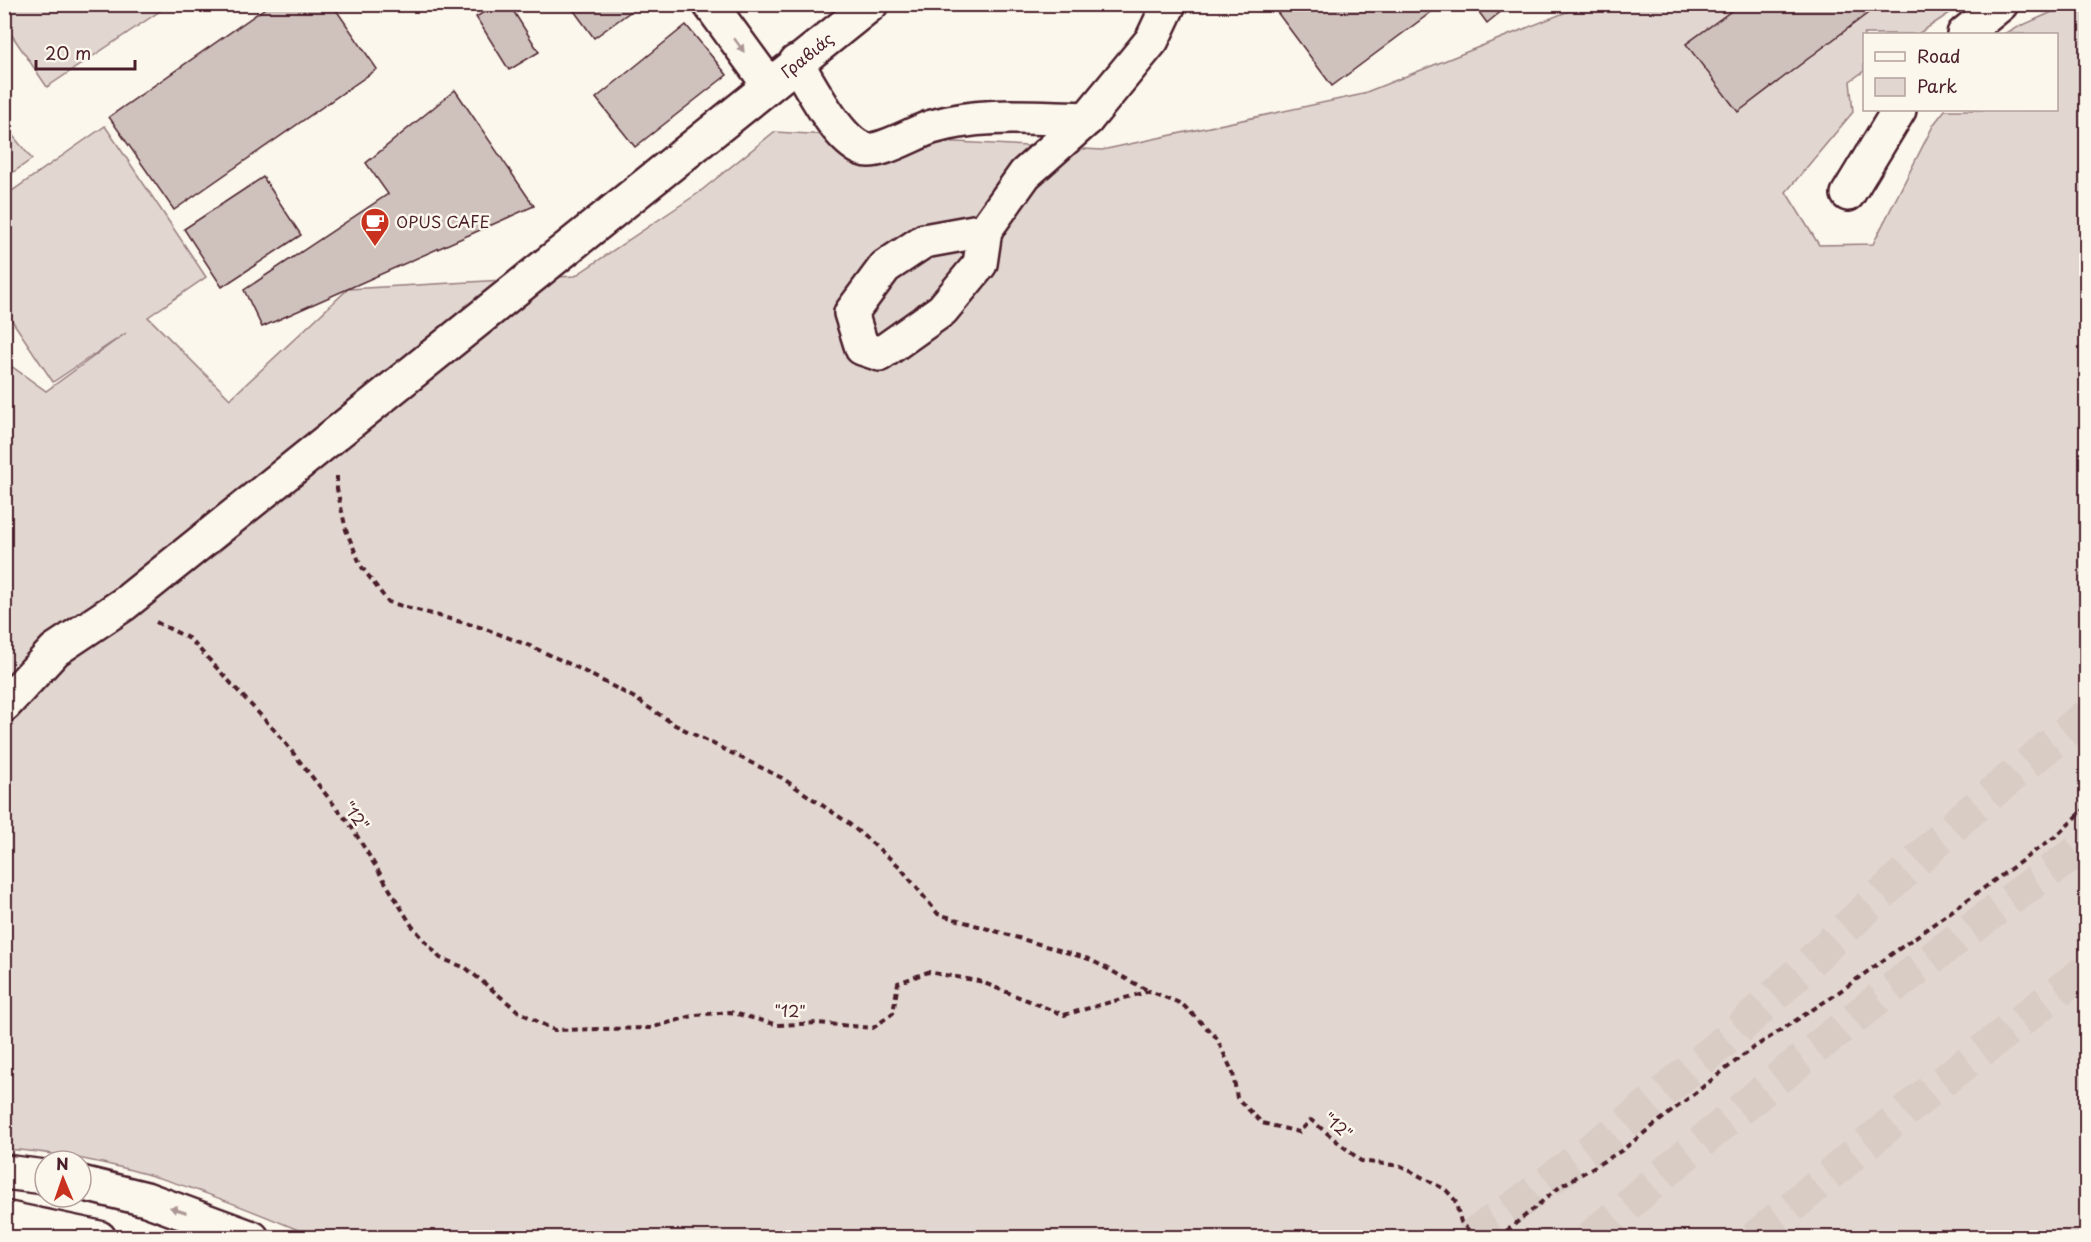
<svg xmlns="http://www.w3.org/2000/svg" width="2091" height="1242" font-family="'Playpen Sans',sans-serif">
<rect width="100%" height="100%" fill="#fbf7ec"/>
<filter id="ink" filterUnits="userSpaceOnUse"><feTurbulence type="fractalNoise" baseFrequency=".0167" numOctaves="2"/><feDisplacementMap in="SourceGraphic" scale="12" xChannelSelector="R" yChannelSelector="G"/><feConvolveMatrix kernelMatrix="1 2 1 2 8 2 1 2 1" color-interpolation-filters="sRGB"/></filter>
<g filter="url(#ink)">
<g fill="#e2d7d0" stroke="#967b7e" stroke-width="1.5">
<path d="M4,5L5,4L169,5L47,87L5,25Z"/>
<path d="M1584,5H1962L1918,34H1864V71L1850,81L1853,112L1786,192L1819,245L1873,244L1934,124L1945,110H2056V34H2003L2068,5H2086V1237L317,1238C215,1194 117,1156 5,1149L4,361L46,391L126,333L53,382L5,310V196L105,126L206,277L148,317L230,399L348,289L575,276L697,194L774,132L1102,150L1359,95Z"/>
<path d="M5,126L32,159L5,178H4Z"/>
</g>
<g fill="#cfc2bc" stroke="#4a1f2b" stroke-width="1.5">
<path d="M271,4H332L377,69L174,210L109,117Z"/>
<path d="M497,4H509L539,52L509,70L476,17Z"/>
<path d="M569,4H641L594,38Z"/>
<path d="M1271,4H1286L1288,8L1293,4H1442L1332,86Z"/>
<path d="M1473,4H1510L1487,23Z"/>
<path d="M1741,4H1880L1738,112L1686,44Z"/>
<path d="M686,25L727,75L635,147L596,98Z"/>
<path d="M455,90L534,206L262,327L244,290L388,194L366,163Z"/>
<path d="M263,177L301,235L222,287L184,229Z"/>
</g>
<g fill="none" stroke-linecap="round" stroke-linejoin="round">
<g stroke="#d8ccc5" stroke-width="33" stroke-dasharray="33 16" stroke-linecap="butt">
<path d="M1467,1238L1515,1206L1631,1119L1740,1028L1961,819L2086,715"/>
<path d="M1590,1238C1748,1098 1914,967 2086,845"/>
<path d="M1754,1238L1925,1095L2086,970"/>
</g>
<g stroke="#4a1f2b" stroke-width="38">
<g id="minor">
<path d="M710,4L769,85"/>
<path d="M1964,34L2001,4"/>
<path d="M796,62C811,86 837,139 863,149C878,155 915,132 932,127C982,112 1034,118 1087,119"/>
<path d="M1848,194L1899,110"/>
<path d="M985,230L924,241L885,267L851,313L862,348L880,354L942,310L980,264L985,230L1025,174L1087,119L1152,40L1169,4"/>
<path id="s1" d="M4,705L55,650L124,604L871,4"/>
</g>
</g>
<g stroke="#4a1f2b" stroke-width="38">
<g id="highway">
<path d="M4,1172L45,1177"/>
<path d="M81,1183L146,1199L252,1238"/>
<path d="M4,1218L99,1238"/>
</g>
</g>
<g stroke="#4a1f2b" stroke-width="4" stroke-dasharray="6 4.5" stroke-linecap="butt">
<path d="M337,476V489L346,530L361,566L388,602L483,628L530,646L574,666L633,697L675,725L782,778L847,822L899,866L938,914L1089,959L1149,991"/>
<path d="M156,622L190,639L278,734L351,826L412,926L440,958L466,968L519,1012L554,1030L650,1028L696,1015L730,1012L778,1025L818,1023L873,1028L893,1013L898,983L928,972L979,981L1064,1015L1150,991L1182,1004L1216,1037L1233,1073L1237,1098L1262,1123L1299,1132L1311,1120L1361,1161L1401,1166L1446,1190L1455,1200L1461,1222L1476,1238"/>
<path d="M1498,1238L1561,1186L1621,1151L1750,1050L1832,997L2056,836L2086,808"/>
</g>
<use href="#minor" stroke="#fbf7ec" stroke-width="33"/>
<use href="#highway" stroke="#fbf7ec" stroke-width="33"/>
</g>
<defs><path id="oneway-solid" d="M-6-.8H1V-3.2L6.5 0L1 3.2V.8H-6Z" transform="scale(1.5)"/></defs>
<g fill="#ab9695">
<use href="#oneway-solid" transform="translate(739 45) rotate(54)"/>
<use href="#oneway-solid" transform="translate(178 1210) rotate(-161)"/>
</g>
</g>
<defs>
<g id="cafe-pin" transform="scale(1.5)"><path d="M0 17L-7.5 6A9.5 9.5 0 1 1 7.5 6Z" fill="#c8321e" stroke="#fbf7ec"/><path d="M-5.5-4.5H6V0H3Q3 3.5 0 3.5H-2.5Q-5.5 3.5-5.5 0ZM3-3.2v2h1.7v-2ZM-6 4.5H4V6H-6Z" fill="#fff"/></g>
</defs>
<g fill-rule="evenodd">
<use href="#cafe-pin" x="375" y="222"/>
</g>
<g text-anchor="middle" stroke-width="5" stroke-linejoin="round" paint-order="stroke">
<g font-size="16" fill="#4a1f2b" stroke="#fbf7ec">
<text dy="6" stroke="none"><textPath href="#s1" startOffset="1034">Γραβιάς</textPath></text>
<text transform="translate(356 816) rotate(54)" y="6">"12"</text>
<text transform="translate(790 1011) rotate(1)" y="6">"12"</text>
<text transform="translate(1338 1126) rotate(40)" y="6">"12"</text>
</g>
<g font-size="16" fill="#4a1f2b" stroke="#fbf7ec" text-anchor="start">
<text x="396" y="228">OPUS CAFE</text>
</g>
</g>
<rect width="2091" height="1242" fill="none" stroke="#fbf7ec" stroke-width="24"/>
<rect x="12" y="12" width="2067" height="1218" fill="none" stroke="#4a1f2b" stroke-width="2" filter="url(#ink)"/>
<rect x="1863" y="33" width="195" height="78" fill="#fbf7ec" stroke="#b4a19f" stroke-width="1.5"/>
<rect x="1875" y="52" width="30" height="9" fill="#fbf7ec" stroke="#b4a19f" stroke-width="1.5"/>
<text x="1917" y="63" font-size="18" fill="#4a1f2b">Road</text>
<rect x="1875" y="78" width="30" height="18" fill="#e2d7d0" stroke="#b4a19f" stroke-width="1.5"/>
<text x="1917" y="93" font-size="18" fill="#4a1f2b">Park</text>
<g transform="translate(63 1179) rotate(358)"><circle r="28" fill="#fbf7ec" stroke="#b4a19f" stroke-width="1.5"/>
<path d="M0-4.5L10 22L0 15L-10 22Z" fill="#c8321e"/>
<text y="-9" font-size="16" font-weight="bold" text-anchor="middle" fill="#4a1f2b">N</text>
</g>
<path d="M36 60v9h99v-9" fill="none" stroke="#4a1f2b" stroke-width="3"/>
<text x="45" y="60" font-size="18" fill="#4a1f2b" stroke="#fbf7ec" stroke-width="4.5" paint-order="stroke">20 m</text>
</svg>
